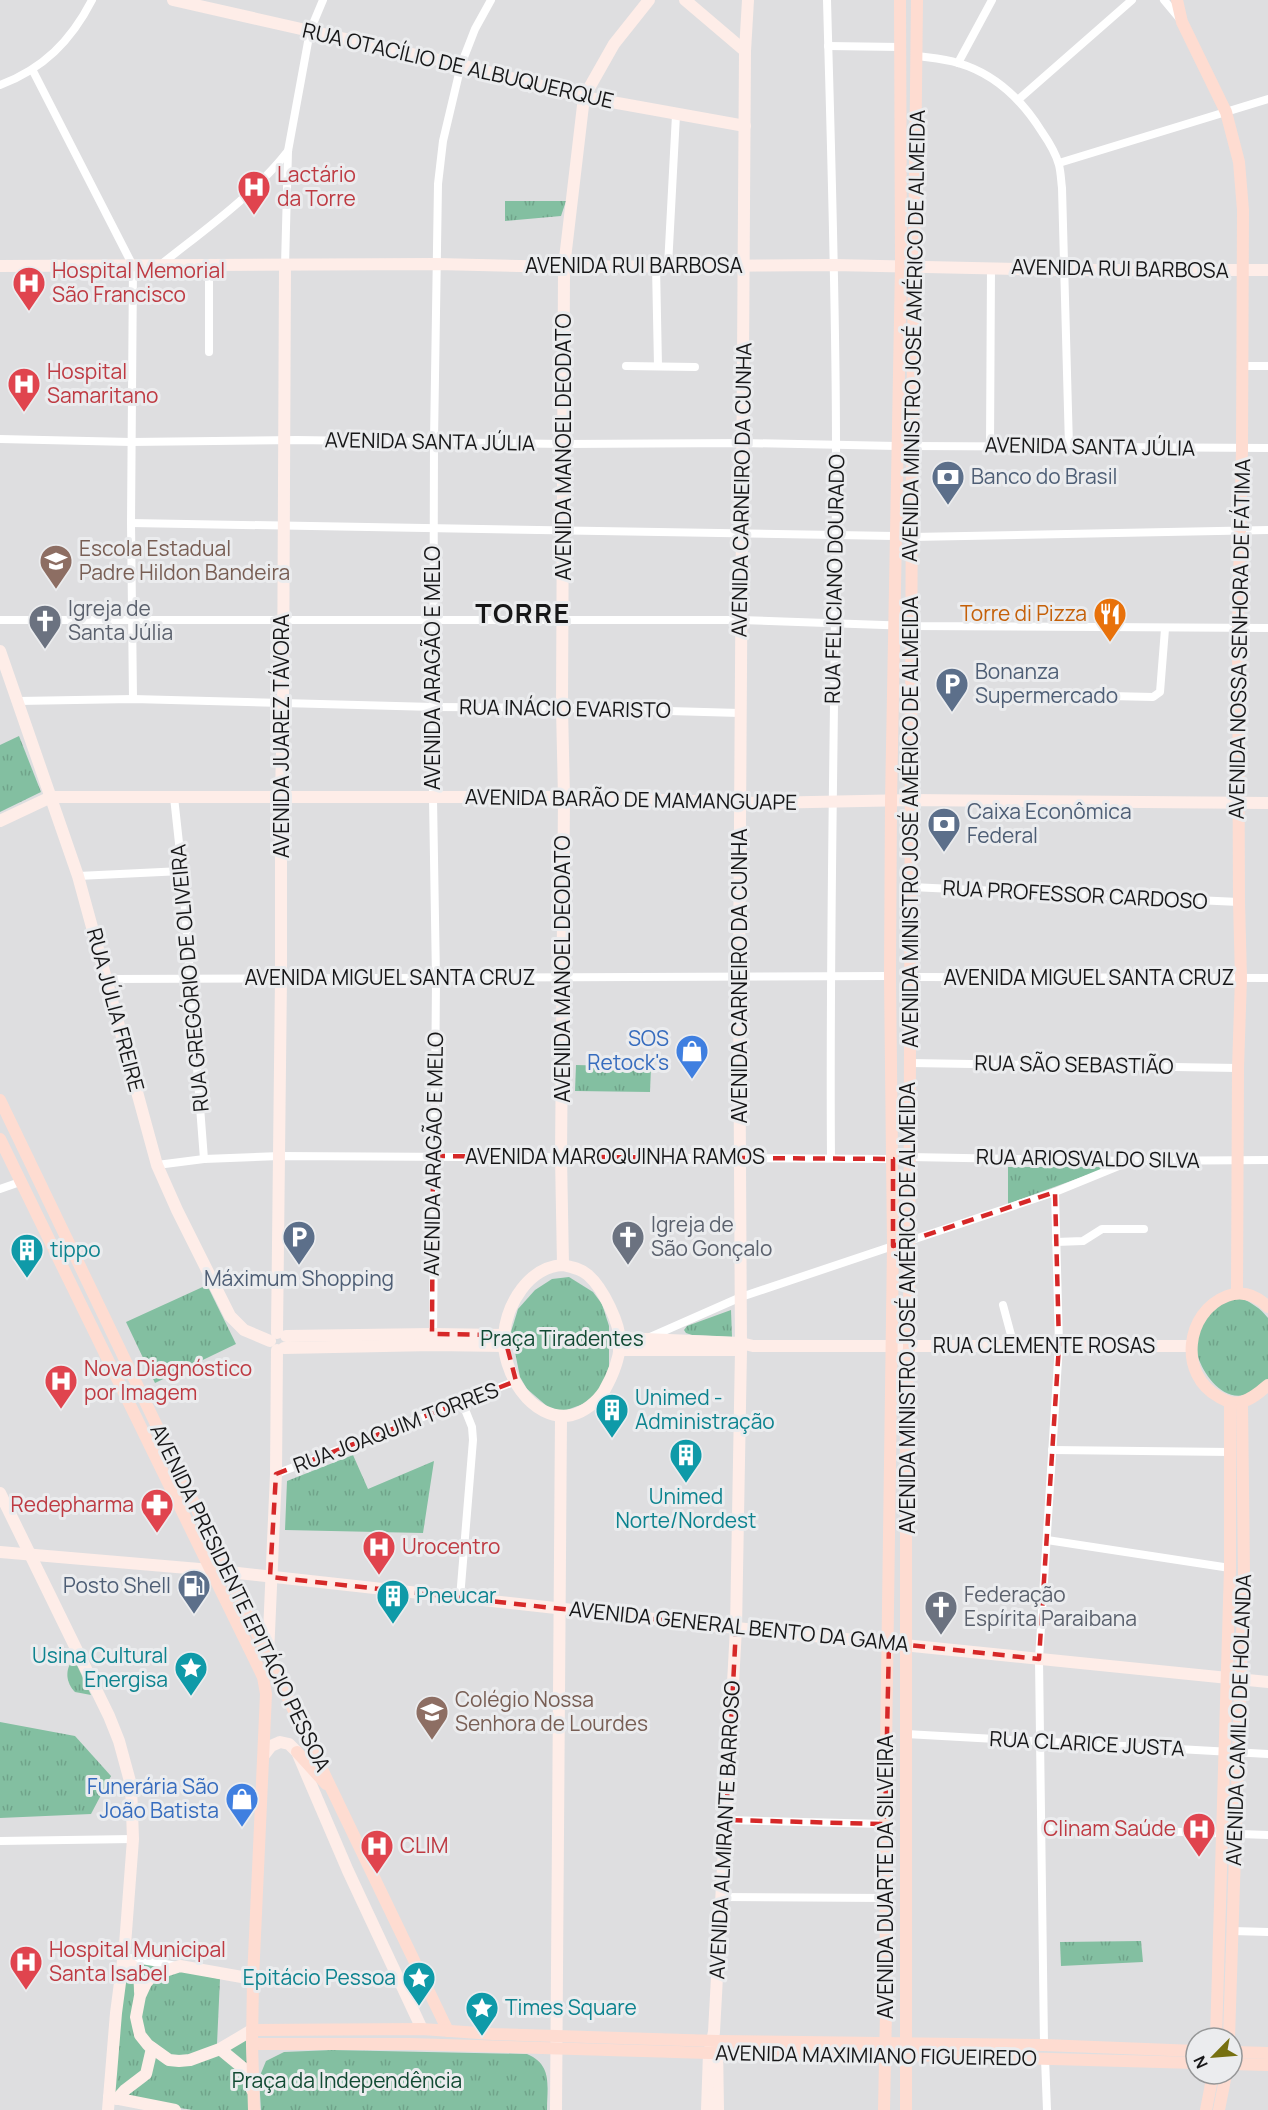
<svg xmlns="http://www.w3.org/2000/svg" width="1268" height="2110" font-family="Manrope,sans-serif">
<defs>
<pattern id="grass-tufts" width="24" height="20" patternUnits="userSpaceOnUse" patternTransform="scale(1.5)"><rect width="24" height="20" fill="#83bfa1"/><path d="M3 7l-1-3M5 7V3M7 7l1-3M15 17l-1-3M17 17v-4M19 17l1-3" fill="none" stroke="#70a38a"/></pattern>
</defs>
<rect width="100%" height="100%" fill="#dedee0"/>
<g fill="url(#grass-tufts)">
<path d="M505,201H566L561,216L505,221Z"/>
<path d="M19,736L41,792L0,812V745Z"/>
<path d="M576,1065L651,1067L650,1092L575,1091Z"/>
<path d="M1008,1167H1109L1008,1204Z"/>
<path d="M569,1277L593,1292L602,1304L609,1326V1367L603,1386L586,1403L561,1412L548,1407L527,1389L520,1377L511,1332L518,1309L535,1290L552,1279Z"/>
<path d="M207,1285L236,1344L155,1383L126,1322Z"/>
<path d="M1241,1298C1252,1303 1260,1308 1268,1318V1381C1261,1386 1252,1394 1244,1395C1222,1400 1204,1375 1198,1357C1192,1340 1205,1307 1222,1301C1228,1299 1235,1299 1241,1298Z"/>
<path d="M731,1310L732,1337L692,1335L686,1333L684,1330L687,1326Z"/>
<path d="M353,1455L368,1489L434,1461L423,1533L285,1530L287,1481Z"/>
<path d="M74,1659L91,1695L75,1692C66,1683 64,1669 74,1659Z"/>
<path d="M0,1722L75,1736L111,1776L91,1814L0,1818Z"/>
<path d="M1141,1941L1143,1962L1061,1966L1060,1942Z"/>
<path d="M124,1959L220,1979L217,2044L246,2039L249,2110H193L109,2097Z"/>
<path d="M332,2050L527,2054C553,2065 547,2086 547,2110H261L259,2078L266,2061L284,2052Z"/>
</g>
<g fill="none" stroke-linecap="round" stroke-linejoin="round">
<g stroke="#fff" stroke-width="8">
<path d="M827,0C831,149 836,299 836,448C836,685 829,921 831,1158"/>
<path d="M1164,0L1179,18"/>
<path d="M828,46L900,47"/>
<path d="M917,56C931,58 945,59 958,63C996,74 1022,100 1042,132C1049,142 1056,154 1059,165C1061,173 1061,181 1062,188L1069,447"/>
<path d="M958,63L992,0"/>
<path d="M33,71L133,266L131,523L133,699"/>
<path d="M0,85C43,69 71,41 92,0"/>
<path d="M1019,99L1132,0"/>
<path d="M1059,163L1268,99"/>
<path d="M159,266C204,230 252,197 288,151"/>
<path d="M209,266V352"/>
<path d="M285,266L288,151L310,31L323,0"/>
<path d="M656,266L658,366"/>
<path d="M668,266L676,115"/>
<path d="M626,366L695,367"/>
<path d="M1242,366H1268"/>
<path d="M0,439L131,442L297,440L565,444L743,443L897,446"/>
<path d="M912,446L1268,448"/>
<path d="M990,446L991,267"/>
<path d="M131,523L895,536"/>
<path d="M912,537L1268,530"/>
<path d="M0,620H740L912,626L1268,628"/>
<path d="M1110,696L1153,697L1160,692L1165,629"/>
<path d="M18,701L133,699L434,707L562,708L740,713"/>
<path d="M174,797L182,871L204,1159"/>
<path d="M78,876L182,871"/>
<path d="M911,887L1239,902"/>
<path d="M910,977L1268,978"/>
<path d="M107,979L890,976"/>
<path d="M910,1063L1238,1068"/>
<path d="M909,1157L1129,1161L1268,1160"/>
<path d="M157,1165L204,1159L280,1156L893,1159"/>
<path d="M0,1189L20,1182"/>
<path d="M909,1241L1055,1192L1126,1163"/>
<path d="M1056,1242L1083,1241L1102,1229H1144"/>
<path d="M1003,1305L1014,1346"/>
<path d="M648,1338L741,1297L893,1246"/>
<path d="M433,1339L436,979L433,798L434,441L438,184L443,141L461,65L475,29L491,0"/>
<path d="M1052,1450L1231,1452"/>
<path d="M276,1474L516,1381"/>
<path d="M1047,1540L1230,1568"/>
<path d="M460,1598L473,1440L472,1427L462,1402"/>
<path d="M906,1734L1268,1754"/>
<path d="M726,1820L885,1824"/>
<path d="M1042,1827L1268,1835"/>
<path d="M0,1841L133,1839"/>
<path d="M721,1897L885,1898"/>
<path d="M1233,1931L1268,1932"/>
<path d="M124,1957L177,1966"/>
<path d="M1044,2045L1039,1659L1059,1345L1055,1192"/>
<path d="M1045,2058L1047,2110"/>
</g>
<g stroke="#feede8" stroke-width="12">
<path d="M173,0L461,65L584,97L745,126"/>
<path d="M685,0L745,51"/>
<path d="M0,266L437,264L564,267L834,265L1063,270H1268"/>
<path d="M0,651L78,876L157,1165L177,1210L230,1316L244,1330L270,1341"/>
<path d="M0,821L51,797H564L758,803L912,800L1268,803"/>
<path d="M563,1265L561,1157L564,797L562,708L564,267L584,97L614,44L649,0"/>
<path d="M563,1265C572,1267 581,1269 588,1275C603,1288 621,1325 620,1344C619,1361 612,1377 604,1391C597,1402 584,1412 572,1415C531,1423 501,1371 504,1335C507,1303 529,1267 563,1265Z"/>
<path d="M277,1333L281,977V797L283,703L285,266"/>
<path d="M286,1336L432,1334L504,1335"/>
<path d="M620,1338L741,1343L753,1346H1191"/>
<path d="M284,1348L433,1345L505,1346"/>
<path d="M619,1350H737"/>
<path d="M0,1493L109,1716L119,1741L131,1785L133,1839L125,1945L116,2013L108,2110"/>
<path d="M0,1552L211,1570L736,1628L1268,1682"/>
<path d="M268,1655L276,1474L277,1350"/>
<path d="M264,1755L271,1746L280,1742L289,1744L297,1752L348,1871L422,2029"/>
<path d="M124,1959C138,1968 140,1975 140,1992"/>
<path d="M252,2030L220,2049L190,2060L179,2061L169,2060L148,2045L140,2035L136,2017L140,1996L146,1983L152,1976L162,1972L180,1966L253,1979"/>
<path d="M717,2045L718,2110"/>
<path d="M220,2049L243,2068L252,2090"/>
<path d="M109,2097L175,2110"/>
<path d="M117,2099L125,2090L146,2074L152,2048"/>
<path d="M556,2110L561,1417"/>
<path d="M707,2110L709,2053L714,2032L736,1628L741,1350L739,978L745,51L748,0"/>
</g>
<g stroke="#fedcd1" stroke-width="12">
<path d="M1177,0L1182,22L1226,112L1239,162L1243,210L1242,449L1238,628L1239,902L1241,978L1238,1068L1237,1292"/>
<path d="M0,1100L448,2031"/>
<path d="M0,1139L263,1677L266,1694L253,1979L252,2044H410L709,2053L906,2055L1196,2063"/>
<path d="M1268,1307C1256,1295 1243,1290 1227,1296C1185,1312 1178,1375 1219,1397C1226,1401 1232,1404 1241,1402C1251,1400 1260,1392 1268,1385"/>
<path d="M297,1752L326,1784"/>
<path d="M252,2030L422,2029L493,2034L717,2041L1044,2045L1196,2051"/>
<path d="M1216,2038L1230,1568V1403"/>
<path d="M1229,2038L1244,1575L1242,1402"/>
<path d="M252,2044L254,2110"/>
<path d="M1232,2052L1268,2053"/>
<path d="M1232,2064L1268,2065"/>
<path d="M884,2110L886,2012L885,1824L893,1246L890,976L891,801L901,266L900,0"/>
<path d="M906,2110V1415L909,1347L912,446L917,0"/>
<path d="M1206,2110L1213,2074"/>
<path d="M1219,2110L1226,2074"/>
</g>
</g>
<path fill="none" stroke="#d62828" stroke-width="4.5" stroke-dasharray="12 8" stroke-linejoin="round" d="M433,1156L893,1159V1246L1055,1192L1059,1345L1039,1659L889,1643L885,1824L726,1820L736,1628L270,1577L276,1474L516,1381L504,1335L432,1334Z"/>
<defs>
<g id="hospital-pin" transform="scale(1.725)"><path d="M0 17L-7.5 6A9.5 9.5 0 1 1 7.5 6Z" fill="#e0444e" stroke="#ebecee"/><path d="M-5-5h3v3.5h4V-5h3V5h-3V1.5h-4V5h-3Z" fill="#fff"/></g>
<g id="bank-pin" transform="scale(1.725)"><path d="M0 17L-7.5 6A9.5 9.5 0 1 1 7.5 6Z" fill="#5c6f8a" stroke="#ebecee"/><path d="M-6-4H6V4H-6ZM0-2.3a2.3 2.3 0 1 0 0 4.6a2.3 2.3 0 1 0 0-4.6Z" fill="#fff"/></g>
<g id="school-pin" transform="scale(1.725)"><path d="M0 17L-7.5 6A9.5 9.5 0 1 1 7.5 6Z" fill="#8d6e63" stroke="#ebecee"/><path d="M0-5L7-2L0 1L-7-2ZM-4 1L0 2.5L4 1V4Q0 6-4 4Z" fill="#fff"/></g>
<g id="restaurant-pin" transform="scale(1.725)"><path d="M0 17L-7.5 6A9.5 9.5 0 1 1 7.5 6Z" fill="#e8710a" stroke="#ebecee"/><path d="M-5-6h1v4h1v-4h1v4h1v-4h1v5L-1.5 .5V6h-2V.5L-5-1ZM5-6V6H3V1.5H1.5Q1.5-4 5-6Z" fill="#fff"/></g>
<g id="church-pin" transform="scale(1.725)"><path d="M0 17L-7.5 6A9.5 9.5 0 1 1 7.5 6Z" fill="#6b7280" stroke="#ebecee"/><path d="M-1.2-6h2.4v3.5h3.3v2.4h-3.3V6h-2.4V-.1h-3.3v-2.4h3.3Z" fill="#fff"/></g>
<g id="parking-pin" transform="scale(1.725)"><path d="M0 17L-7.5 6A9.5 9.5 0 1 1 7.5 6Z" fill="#5c6f8a" stroke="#ebecee"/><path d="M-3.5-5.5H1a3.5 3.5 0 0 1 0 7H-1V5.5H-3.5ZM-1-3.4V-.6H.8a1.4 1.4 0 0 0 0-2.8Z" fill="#fff"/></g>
<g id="shop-pin" transform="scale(1.725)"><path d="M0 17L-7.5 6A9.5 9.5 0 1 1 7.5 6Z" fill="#3f7fe0" stroke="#ebecee"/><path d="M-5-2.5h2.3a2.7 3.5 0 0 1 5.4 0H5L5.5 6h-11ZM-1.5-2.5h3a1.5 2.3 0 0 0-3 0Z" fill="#fff"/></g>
<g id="building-pin" transform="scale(1.725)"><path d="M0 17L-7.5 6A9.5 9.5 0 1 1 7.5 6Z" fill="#0f9aa8" stroke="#ebecee"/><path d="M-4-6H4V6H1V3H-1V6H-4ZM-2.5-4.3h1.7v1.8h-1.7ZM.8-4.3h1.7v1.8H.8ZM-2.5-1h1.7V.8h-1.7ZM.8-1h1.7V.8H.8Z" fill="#fff"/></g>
<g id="pharmacy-pin" transform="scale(1.725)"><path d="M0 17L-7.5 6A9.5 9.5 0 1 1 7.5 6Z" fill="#e0444e" stroke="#ebecee"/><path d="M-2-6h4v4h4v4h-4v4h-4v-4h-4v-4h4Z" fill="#fff"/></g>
<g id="fuel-pin" transform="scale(1.725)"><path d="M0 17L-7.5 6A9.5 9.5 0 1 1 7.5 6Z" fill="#5c6f8a" stroke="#ebecee"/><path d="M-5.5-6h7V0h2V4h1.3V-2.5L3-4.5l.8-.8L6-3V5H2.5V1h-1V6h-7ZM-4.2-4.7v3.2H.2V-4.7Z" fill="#fff"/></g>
<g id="sight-pin" transform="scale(1.725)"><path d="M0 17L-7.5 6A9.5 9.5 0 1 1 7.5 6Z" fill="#0f9aa8" stroke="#ebecee"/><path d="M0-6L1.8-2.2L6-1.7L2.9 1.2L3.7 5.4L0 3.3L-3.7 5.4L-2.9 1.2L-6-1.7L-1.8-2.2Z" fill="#fff"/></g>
</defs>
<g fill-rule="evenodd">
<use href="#hospital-pin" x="254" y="187"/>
<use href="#hospital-pin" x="29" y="283"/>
<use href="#hospital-pin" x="24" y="384"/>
<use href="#bank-pin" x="948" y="477"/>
<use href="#school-pin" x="56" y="561"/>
<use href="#restaurant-pin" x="1110" y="614"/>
<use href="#church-pin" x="45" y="621"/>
<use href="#parking-pin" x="952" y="684"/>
<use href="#bank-pin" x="944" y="824"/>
<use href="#shop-pin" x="692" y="1051"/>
<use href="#parking-pin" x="299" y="1237"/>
<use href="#church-pin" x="628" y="1237"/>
<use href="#building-pin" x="27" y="1250"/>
<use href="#hospital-pin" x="61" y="1381"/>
<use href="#building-pin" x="612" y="1410"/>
<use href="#building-pin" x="686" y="1455"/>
<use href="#pharmacy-pin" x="157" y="1505"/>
<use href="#hospital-pin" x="379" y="1547"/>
<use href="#fuel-pin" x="194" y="1586"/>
<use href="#building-pin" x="393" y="1596"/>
<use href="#church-pin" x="941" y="1607"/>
<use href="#sight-pin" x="191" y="1668"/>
<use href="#school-pin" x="432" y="1712"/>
<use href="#shop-pin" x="242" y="1799"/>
<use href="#hospital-pin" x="1199" y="1829"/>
<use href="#hospital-pin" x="377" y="1846"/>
<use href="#hospital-pin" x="26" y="1962"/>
<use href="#sight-pin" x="419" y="1978"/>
<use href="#sight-pin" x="482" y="2008"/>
</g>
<g text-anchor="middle" stroke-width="6" stroke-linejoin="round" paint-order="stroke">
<g font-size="21" fill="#171718" stroke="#ebecee">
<text transform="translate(458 66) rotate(13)" y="7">RUA OTACÍLIO DE ALBUQUERQUE</text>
<text x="634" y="273">AVENIDA RUI BARBOSA</text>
<text transform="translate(1120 269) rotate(1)" y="7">AVENIDA RUI BARBOSA</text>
<text transform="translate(914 336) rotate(-89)" y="7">AVENIDA MINISTRO JOSÉ AMÉRICO DE ALMEIDA</text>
<text transform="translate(430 442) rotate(1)" y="7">AVENIDA SANTA JÚLIA</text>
<text transform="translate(564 447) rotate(-90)" y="7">AVENIDA MANOEL DEODATO</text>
<text transform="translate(1090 447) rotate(1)" y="7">AVENIDA SANTA JÚLIA</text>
<text transform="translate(742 490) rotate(-89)" y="7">AVENIDA CARNEIRO DA CUNHA</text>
<text transform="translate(835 579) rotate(-89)" y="7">RUA FELICIANO DOURADO</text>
<text transform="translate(1240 639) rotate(-89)" y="7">AVENIDA NOSSA SENHORA DE FÁTIMA</text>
<text transform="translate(433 668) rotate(-90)" y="7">AVENIDA ARAGÃO E MELO</text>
<text transform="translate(565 709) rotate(1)" y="7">RUA INÁCIO EVARISTO</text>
<text transform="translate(282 736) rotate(-90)" y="7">AVENIDA JUAREZ TÁVORA</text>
<text transform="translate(631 800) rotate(1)" y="7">AVENIDA BARÃO DE MAMANGUAPE</text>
<text transform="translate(911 822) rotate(-90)" y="7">AVENIDA MINISTRO JOSÉ AMÉRICO DE ALMEIDA</text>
<text transform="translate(1075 895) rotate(3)" y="7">RUA PROFESSOR CARDOSO</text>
<text transform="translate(563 969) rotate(-90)" y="7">AVENIDA MANOEL DEODATO</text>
<text transform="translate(740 976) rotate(-90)" y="7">AVENIDA CARNEIRO DA CUNHA</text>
<text transform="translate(190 978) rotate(-95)" y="7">RUA GREGÓRIO DE OLIVEIRA</text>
<text x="390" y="985">AVENIDA MIGUEL SANTA CRUZ</text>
<text x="1089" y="985">AVENIDA MIGUEL SANTA CRUZ</text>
<text transform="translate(115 1010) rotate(75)" y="7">RUA JÚLIA FREIRE</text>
<text transform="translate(1074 1065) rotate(1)" y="7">RUA SÃO SEBASTIÃO</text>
<text transform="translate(434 1154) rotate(-89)" y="7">AVENIDA ARAGÃO E MELO</text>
<text x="615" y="1164">AVENIDA MAROQUINHA RAMOS</text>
<text transform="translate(1088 1159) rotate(1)" y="7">RUA ARIOSVALDO SILVA</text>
<text transform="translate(908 1308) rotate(-90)" y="7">AVENIDA MINISTRO JOSÉ AMÉRICO DE ALMEIDA</text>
<text x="1044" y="1353">RUA CLEMENTE ROSAS</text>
<text transform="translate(396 1428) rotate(-21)" y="7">RUA JOAQUIM TORRES</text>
<text transform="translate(240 1598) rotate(64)" y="7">AVENIDA PRESIDENTE EPITÁCIO PESSOA</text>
<text transform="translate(739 1627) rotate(6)" y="7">AVENIDA GENERAL BENTO DA GAMA</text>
<text transform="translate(1239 1720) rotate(-88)" y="7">AVENIDA CAMILO DE HOLANDA</text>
<text transform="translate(1087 1744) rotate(3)" y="7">RUA CLARICE JUSTA</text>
<text transform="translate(725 1830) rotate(-87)" y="7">AVENIDA ALMIRANTE BARROSO</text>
<text transform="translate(886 1877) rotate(-90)" y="7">AVENIDA DUARTE DA SILVEIRA</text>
<text transform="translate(876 2056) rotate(1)" y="7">AVENIDA MAXIMIANO FIGUEIREDO</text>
</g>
<g font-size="21" fill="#be3a42" stroke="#ebecee" text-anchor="start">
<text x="277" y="182">Lactário<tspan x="277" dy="24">da Torre</tspan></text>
<text x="52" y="278">Hospital Memorial<tspan x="52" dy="24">São Francisco</tspan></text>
<text x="47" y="379">Hospital<tspan x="47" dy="24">Samaritano</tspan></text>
<text x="84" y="1376">Nova Diagnóstico<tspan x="84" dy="24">por Imagem</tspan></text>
<text x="134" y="1512" text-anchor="end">Redepharma</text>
<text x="402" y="1554">Urocentro</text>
<text x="1176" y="1836" text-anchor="end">Clinam Saúde</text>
<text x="400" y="1853">CLIM</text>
<text x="49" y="1957">Hospital Municipal<tspan x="49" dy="24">Santa Isabel</tspan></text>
</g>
<g font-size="21" fill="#4e5e75" stroke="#ebecee" text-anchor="start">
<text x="971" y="484">Banco do Brasil</text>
<text x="975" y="679">Bonanza<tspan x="975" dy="24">Supermercado</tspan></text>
<text x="967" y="819">Caixa Econômica<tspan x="967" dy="24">Federal</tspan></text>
<text x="299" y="1286" text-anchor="middle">Máximum Shopping</text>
<text x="171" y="1593" text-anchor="end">Posto Shell</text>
</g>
<g font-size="21" fill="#785e54" stroke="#ebecee" text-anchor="start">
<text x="79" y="556">Escola Estadual<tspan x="79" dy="24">Padre Hildon Bandeira</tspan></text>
<text x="455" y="1707">Colégio Nossa<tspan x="455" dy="24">Senhora de Lourdes</tspan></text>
</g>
<g font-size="21" fill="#5b616d" stroke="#ebecee" text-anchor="start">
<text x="68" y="616">Igreja de<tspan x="68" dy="24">Santa Júlia</tspan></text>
<text x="651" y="1232">Igreja de<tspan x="651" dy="24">São Gonçalo</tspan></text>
<text x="964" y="1602">Federação<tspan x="964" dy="24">Espírita Paraibana</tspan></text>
</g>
<g font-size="21" fill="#c56008" stroke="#ebecee" text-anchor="end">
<text x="1087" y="621">Torre di Pizza</text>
</g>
<g font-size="21" fill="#366cbe" stroke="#ebecee" text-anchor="end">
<text x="669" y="1046">SOS<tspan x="669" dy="24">Retock's</tspan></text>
<text x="219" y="1794">Funerária São<tspan x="219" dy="24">João Batista</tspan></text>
</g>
<g font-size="21" fill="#0d838f" stroke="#ebecee" text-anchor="start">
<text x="50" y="1257">tippo</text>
<text x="635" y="1405">Unimed -<tspan x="635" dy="24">Administração</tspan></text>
<text x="686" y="1504" text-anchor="middle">Unimed<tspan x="686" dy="24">Norte/Nordest</tspan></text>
<text x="416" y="1603">Pneucar</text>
<text x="168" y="1663" text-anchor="end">Usina Cultural<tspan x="168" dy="24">Energisa</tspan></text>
<text x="396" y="1985" text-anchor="end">Epitácio Pessoa</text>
<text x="505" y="2015">Times Square</text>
</g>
<g font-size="21" fill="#114a33" stroke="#ebecee">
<text x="562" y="1346">Praça Tiradentes</text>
<text x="347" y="2088">Praça da Independência</text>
</g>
<g font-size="27" font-weight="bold" letter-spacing="1.5" fill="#171718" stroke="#ebecee">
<text x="523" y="623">TORRE</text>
</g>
</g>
<g transform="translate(1214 2056) rotate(245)"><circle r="28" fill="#ebecee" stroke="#969798" stroke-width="1.5"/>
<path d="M0-4.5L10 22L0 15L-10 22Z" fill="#767010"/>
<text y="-9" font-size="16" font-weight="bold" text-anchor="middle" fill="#171718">N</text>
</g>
</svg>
